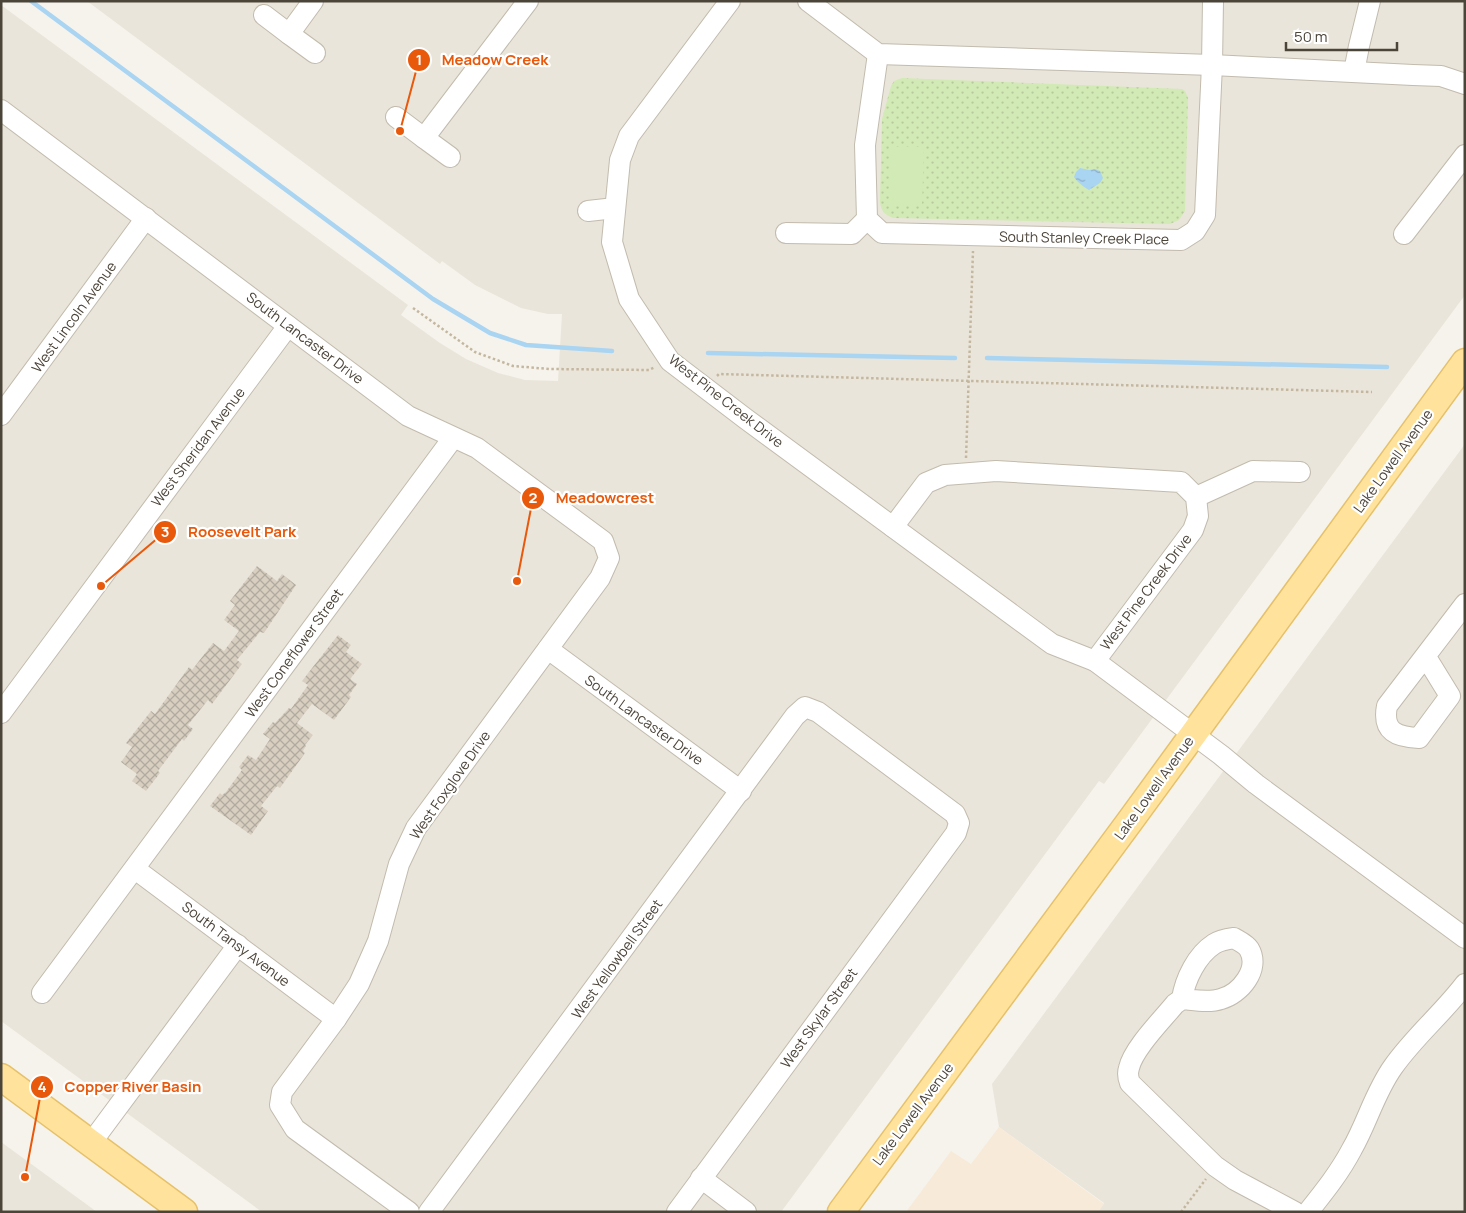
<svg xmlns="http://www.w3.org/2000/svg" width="1466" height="1213" font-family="Manrope,sans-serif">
<defs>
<pattern id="grass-dots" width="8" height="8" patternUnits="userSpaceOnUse" patternTransform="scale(1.25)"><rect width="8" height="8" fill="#d2eab5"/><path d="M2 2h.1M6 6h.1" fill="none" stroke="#b6ca9c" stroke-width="1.8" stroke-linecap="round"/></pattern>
<pattern id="water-ripples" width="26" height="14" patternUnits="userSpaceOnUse" patternTransform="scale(1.25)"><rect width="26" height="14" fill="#a9d4f2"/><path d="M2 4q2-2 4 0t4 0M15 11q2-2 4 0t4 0" fill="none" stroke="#8caec5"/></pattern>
<pattern id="building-cross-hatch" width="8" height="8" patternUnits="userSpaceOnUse" patternTransform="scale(1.25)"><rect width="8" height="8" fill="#d8cfc1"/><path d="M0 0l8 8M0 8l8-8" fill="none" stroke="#b1aa9e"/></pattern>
</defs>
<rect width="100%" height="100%" fill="#f6f3ec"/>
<g fill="#eae5da">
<path d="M87,1H1465V295L1104,784L1099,781L781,1212H262L1,1021V5L408,305L401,315L440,343L466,359L498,373L525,380L558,381L562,314H548L521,308L475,285L442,261L440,264Z"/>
<path d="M1465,444V1212H1098L1104,1203L999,1127L992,1084Z"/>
<path d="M1,1142L97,1212H1Z"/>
</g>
<path fill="#f7ead8" d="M999,1127L1104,1204L1098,1212H906L951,1151L971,1164Z"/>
<path fill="url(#grass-dots)" d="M902,78L1182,89L1185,91L1188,98L1185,211L1179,220L1170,224L893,218C885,215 881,211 880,202L882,119L891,86L894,81Z"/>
<path fill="#d2eab5" d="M890,147H924L922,205H889Z"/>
<path fill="url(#water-ripples)" d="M1080,168L1089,170L1095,169L1100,171L1103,178L1100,183L1089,190C1084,187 1077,182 1074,177L1076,172Z"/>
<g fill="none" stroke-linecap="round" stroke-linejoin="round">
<g stroke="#a9d4f2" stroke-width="4.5">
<path d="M31,1L433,299L490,333L526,345L612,351"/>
<path d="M708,353L955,358"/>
<path d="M987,358L1387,367"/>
</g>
</g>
<g fill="url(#building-cross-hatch)">
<path d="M257,566L277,581L282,574L296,585L264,633L260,632L237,660L242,664L212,704L208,700L188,725L193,729L184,741L182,739L158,771L160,773L146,791L132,781L137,774L121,762L132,747L126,743L151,711L155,714L189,667L192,670L213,643L224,651L239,631L224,620L235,605L230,601Z"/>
<path d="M338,635L351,645L346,652L362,664L350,679L357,684L349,695L351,697L334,720L312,704L297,723L313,735L305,745L306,746L303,751L305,753L280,788L277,786L261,806L268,811L251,835L210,806L220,793L222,795L226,792L242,770L239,767L248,755L256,760L270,739L263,734L273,722L275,723L289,708L291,709L308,685L302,681Z"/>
</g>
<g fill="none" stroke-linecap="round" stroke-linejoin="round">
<g stroke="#c2bbae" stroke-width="22">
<g id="minor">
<path d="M730,1L629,136L620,160L612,242L629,299L670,361L746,419L1052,644L1095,661L1221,755L1256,784L1465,938"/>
<path d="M808,1L878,54L1212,65L1413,75L1441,76L1465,84"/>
<path d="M264,15L289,34L313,1"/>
<path d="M289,34L315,53"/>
<path d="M878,54L865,145L867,219L882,233L1181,240L1195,231L1205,215L1212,65L1213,1"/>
<path d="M1354,72L1359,46L1370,1"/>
<path d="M1,110L408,416L477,448L603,541L609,558L600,578L416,828L399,864L378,941L359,984L336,1019L282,1092L280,1105L295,1129L409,1212"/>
<path d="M396,117L424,138L528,1"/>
<path d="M424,138L450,157"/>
<path d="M588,211L615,208"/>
<path d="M786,233L852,234L867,219"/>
<path d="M1404,234L1465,155"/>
<path d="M1,415L146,218"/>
<path d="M1196,497L1253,471L1300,472"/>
<path d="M893,527L926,483L945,475L996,471L1181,482L1196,497L1198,516L1193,530L1095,661"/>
<path d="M548,649L741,791"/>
<path d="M1426,657L1450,696L1419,738C1397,737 1382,732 1387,706L1465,604"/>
<path d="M1,713L288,326"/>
<path d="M135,869L336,1019"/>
<path d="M42,993L453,438"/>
<path d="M1182,999C1185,979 1197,955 1214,944C1220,940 1227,939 1234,938C1239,941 1246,944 1249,949C1261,969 1240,994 1221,999C1209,1003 1194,1000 1182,999L1175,1004C1162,1020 1133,1049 1129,1068C1127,1074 1128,1078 1130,1083L1215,1166L1235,1180L1295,1212"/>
<path d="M91,1143L238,945"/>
<path d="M701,1178L746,1212"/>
<path d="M429,1212L795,716L805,707L818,712L955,814L959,823L956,833L677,1212"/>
<path d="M1308,1212C1324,1192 1340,1172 1352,1149C1367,1123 1375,1092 1393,1067C1414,1037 1443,1013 1465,984"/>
</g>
</g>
<g stroke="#e6c16a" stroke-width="29">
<g id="major">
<path d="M1,1077L184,1212"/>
<path d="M841,1212L1130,821L1465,362"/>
</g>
</g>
<g stroke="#c4b79f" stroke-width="2.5" stroke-dasharray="2.5 2.5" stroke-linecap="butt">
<path d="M413,308L475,352L513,366L549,369L649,370L655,367"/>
<path d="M717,376L719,374L1372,392"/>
<path d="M966,458L973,251"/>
<path d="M1181,1212L1206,1179"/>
</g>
<use href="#minor" stroke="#fff" stroke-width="20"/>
<use href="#major" stroke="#ffe39c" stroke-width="26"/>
</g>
<g text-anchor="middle" stroke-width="4.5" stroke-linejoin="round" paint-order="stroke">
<g font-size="14" fill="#4b4439" stroke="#fff">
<text transform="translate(1084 238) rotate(1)" y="5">South Stanley Creek Place</text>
<text transform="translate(74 317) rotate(-54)" y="5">West Lincoln Avenue</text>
<text transform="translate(305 338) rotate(37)" y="5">South Lancaster Drive</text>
<text transform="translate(726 401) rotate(38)" y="5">West Pine Creek Drive</text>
<text transform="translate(198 447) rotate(-53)" y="5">West Sheridan Avenue</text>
<text transform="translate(1393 461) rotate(-54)" y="5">Lake Lowell Avenue</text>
<text transform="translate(1146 592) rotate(-53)" y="5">West Pine Creek Drive</text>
<text transform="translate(294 653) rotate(-54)" y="5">West Coneflower Street</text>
<text transform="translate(644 720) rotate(36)" y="5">South Lancaster Drive</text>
<text transform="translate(450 785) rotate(-55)" y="5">West Foxglove Drive</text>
<text transform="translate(1154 788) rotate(-54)" y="5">Lake Lowell Avenue</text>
<text transform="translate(236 944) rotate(37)" y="5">South Tansy Avenue</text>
<text transform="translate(617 959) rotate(-54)" y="5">West Yellowbell Street</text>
<text transform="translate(819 1018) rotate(-54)" y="5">West Skylar Street</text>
<text transform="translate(913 1114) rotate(-53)" y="5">Lake Lowell Avenue</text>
</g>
</g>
<path fill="none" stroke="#e8590c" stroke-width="2" d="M400 131L419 60M517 581L533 498M101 586L165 532M25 1177L42 1087"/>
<g fill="#e8590c" stroke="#fff" stroke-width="2">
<circle cx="400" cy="131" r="5"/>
<circle cx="517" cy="581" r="5"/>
<circle cx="101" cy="586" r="5"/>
<circle cx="25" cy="1177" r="5"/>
<circle cx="419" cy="60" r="12"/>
<circle cx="533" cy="498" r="12"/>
<circle cx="165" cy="532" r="12"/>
<circle cx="42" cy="1087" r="12"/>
</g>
<g font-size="15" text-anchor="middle" font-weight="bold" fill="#fff">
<text x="419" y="65">1</text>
<text x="533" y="503">2</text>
<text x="165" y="537">3</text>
<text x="42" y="1092">4</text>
</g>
<g font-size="15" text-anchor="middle" font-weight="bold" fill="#e8590c" stroke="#fff" stroke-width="4.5" stroke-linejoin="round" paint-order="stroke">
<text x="495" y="65">Meadow Creek</text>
<text x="605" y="503">Meadowcrest</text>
<text x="242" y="537">Roosevelt Park</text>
<text x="133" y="1092">Copper River Basin</text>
</g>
<rect width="1466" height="1213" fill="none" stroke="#4b4439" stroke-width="5"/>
<path d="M1286 42v8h111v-8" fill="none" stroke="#4b4439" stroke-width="2.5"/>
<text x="1294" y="42" font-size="15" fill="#4b4439" stroke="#ffffff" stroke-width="4" paint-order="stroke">50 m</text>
</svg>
